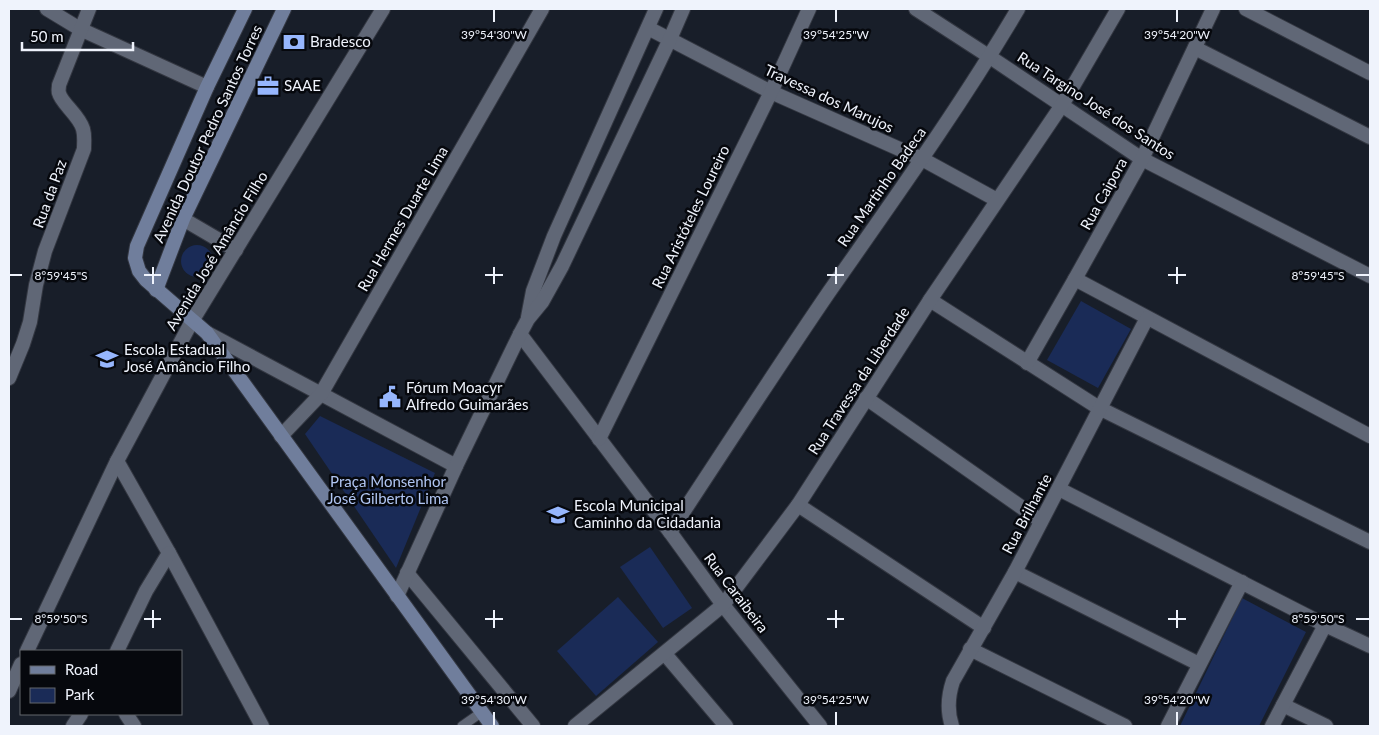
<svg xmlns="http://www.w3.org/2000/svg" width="1379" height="735" font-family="Lato,sans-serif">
<rect width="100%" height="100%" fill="#181e29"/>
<g fill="#1a2b57">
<circle cx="197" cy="261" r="16"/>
<path d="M1081,301L1131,329L1098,388L1047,360Z"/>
<path d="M320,416L435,473L396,568L305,434Z"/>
<path d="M650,547L692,608L663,628L620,567Z"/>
<path d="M618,597L658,642L596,696L557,651Z"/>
<path d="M1242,598L1306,632L1259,726H1180Z"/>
</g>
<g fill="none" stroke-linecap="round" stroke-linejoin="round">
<g stroke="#333741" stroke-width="11">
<path id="service" d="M462,726L482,712"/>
</g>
<g stroke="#333741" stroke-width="16">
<g id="minor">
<path d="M47,9L80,29L207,87"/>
<path d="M916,9L990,57L1142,159L1370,276"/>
<path d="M1246,9L1370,73"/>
<path d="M648,28L771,92L922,159L997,200"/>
<path d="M1195,48L1370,137"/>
<path d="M183,219L236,250"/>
<path d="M1075,279L1370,436"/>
<path d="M930,300L1099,408L1370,542"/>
<path d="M528,317L533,291L554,236L656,9"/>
<path d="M207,333L456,466"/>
<path d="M520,334L670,532L723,605L820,726"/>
<path d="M1027,363L1075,279L1142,159L1213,9"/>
<path d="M9,378L23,344L30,322L36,285L45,251L84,149C84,142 85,136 83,129C79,115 61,103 59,93C58,91 59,88 59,85L89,9"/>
<path d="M866,398L1041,521"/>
<path d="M281,436L321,394L542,9"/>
<path d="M599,439L771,92L809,9"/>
<path d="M117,461L169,553L262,726"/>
<path d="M1059,489L1325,625L1370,646"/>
<path d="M798,505L984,628"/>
<path d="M670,532C723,452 775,371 829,292C894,199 960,107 1018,9"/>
<path d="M1015,572L1199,664"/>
<path d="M407,573L533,726"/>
<path d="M397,596L456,466L520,334L528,319L542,302L562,266L670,39L683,9"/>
<path d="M970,649L1125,726"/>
<path d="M27,651L117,461L192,321L383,9"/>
<path d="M117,651L146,591L169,553"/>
<path d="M665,654L726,726"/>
<path d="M9,691L21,664"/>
<path d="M1283,705L1326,726"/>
<path d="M126,714L134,726"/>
<path d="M73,726L81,714"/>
<path d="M575,726L723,605L798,505L930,300L1062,105L1118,9"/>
<path d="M952,726C947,711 948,696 953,681L1015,572L1147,318"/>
<path d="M1168,726L1242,582"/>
<path d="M1272,726L1325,625"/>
</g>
</g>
<g stroke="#333741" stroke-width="16">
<g id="secondary">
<path d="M245,9L207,87L137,246L135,258L139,271L146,280L207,333L492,726"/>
<path d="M156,290L183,219L284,9"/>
</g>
</g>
<use href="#service" stroke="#606776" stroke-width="9"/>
<use href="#minor" stroke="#606776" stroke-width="14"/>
<use href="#secondary" stroke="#707e9c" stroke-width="14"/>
</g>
<path fill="none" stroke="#eff3fc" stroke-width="2" d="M494,10V22M836,10V22M1177,10V22M153,267V284M494,267V284M836,267V284M1177,267V284M10,275H22M144,275H161M485,275H503M827,275H844M1168,275H1186M1356,275H1369M153,610V628M494,610V628M836,610V628M1177,610V628M10,619H22M144,619H161M485,619H503M827,619H844M1168,619H1186M1356,619H1369M494,712V725M836,712V725M1177,712V725"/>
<defs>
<g id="bank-bare" transform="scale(1.725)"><path d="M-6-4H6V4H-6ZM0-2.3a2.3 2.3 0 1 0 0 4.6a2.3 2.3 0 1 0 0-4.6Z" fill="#96b6fd" stroke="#06080d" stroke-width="2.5" paint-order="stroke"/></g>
<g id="office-bare" transform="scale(1.725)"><path d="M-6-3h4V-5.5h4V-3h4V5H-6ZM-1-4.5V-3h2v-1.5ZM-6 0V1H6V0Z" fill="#96b6fd" stroke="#06080d" stroke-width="2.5" paint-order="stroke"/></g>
<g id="school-bare" transform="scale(1.725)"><path d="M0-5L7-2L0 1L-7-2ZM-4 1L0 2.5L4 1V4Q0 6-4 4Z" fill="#96b6fd" stroke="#06080d" stroke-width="2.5" paint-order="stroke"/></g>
<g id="civic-bare" transform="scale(1.725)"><path d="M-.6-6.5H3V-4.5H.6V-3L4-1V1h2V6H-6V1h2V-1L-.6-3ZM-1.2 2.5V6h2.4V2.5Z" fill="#96b6fd" stroke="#06080d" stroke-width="2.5" paint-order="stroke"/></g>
</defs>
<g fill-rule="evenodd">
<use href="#bank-bare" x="294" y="42"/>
<use href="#office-bare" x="268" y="86"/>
<use href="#school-bare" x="107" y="359"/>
<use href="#civic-bare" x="390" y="397"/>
<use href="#school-bare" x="558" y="515"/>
</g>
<g text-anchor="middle" stroke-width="5" stroke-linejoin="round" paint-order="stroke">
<g font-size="15" fill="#eff3fc" stroke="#06080d" text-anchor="start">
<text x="310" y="47">Bradesco</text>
<text x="284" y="91">SAAE</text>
<text x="124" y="355">Escola Estadual<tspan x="124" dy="17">José Amâncio Filho</tspan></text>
<text x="406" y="393">Fórum Moacyr<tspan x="406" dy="17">Alfredo Guimarães</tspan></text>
<text x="574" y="511">Escola Municipal<tspan x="574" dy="17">Caminho da Cidadania</tspan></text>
</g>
<g font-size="15" fill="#eff3fc" stroke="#06080d">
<text transform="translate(829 99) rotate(25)" y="5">Travessa dos Marujos</text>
<text transform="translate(1096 106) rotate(33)" y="5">Rua Targino José dos Santos</text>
<text transform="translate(208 134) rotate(-65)" y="5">Avenida Doutor Pedro Santos Torres</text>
<text transform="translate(882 187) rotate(-55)" y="5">Rua Martinho Badeca</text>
<text transform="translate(50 194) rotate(-70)" y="5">Rua da Paz</text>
<text transform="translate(1104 194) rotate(-61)" y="5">Rua Caipora</text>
<text transform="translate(691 217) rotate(-64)" y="5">Rua Aristóteles Loureiro</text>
<text transform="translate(403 219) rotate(-60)" y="5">Rua Hermes Duarte Lima</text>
<text transform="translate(217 251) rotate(-59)" y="5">Avenida José Amâncio Filho</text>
<text transform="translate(859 381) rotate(-57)" y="5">Rua Travessa da Liberdade</text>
<text transform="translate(1027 514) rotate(-62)" y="5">Rua Brilhante</text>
<text transform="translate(736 593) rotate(53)" y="5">Rua Caraibeira</text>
</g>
<g font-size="15" fill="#b0c5f2" stroke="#06080d">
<text x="388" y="487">Praça Monsenhor<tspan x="388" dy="17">José Gilberto Lima</tspan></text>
</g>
</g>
<g font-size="12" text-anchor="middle" fill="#eff3fc" stroke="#06080d" stroke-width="5" stroke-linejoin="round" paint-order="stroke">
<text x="494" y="39">39°54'30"W</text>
<text x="836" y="39">39°54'25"W</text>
<text x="1177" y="39">39°54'20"W</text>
<text x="61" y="280">8°59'45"S</text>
<text x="1318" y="280">8°59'45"S</text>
<text x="61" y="623">8°59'50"S</text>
<text x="1318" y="623">8°59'50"S</text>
<text x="494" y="704">39°54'30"W</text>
<text x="836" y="704">39°54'25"W</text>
<text x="1177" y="704">39°54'20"W</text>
</g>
<rect width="1379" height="735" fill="none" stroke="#eff3fc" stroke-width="20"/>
<rect x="20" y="650" width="162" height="65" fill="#06080d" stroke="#63666d"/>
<rect x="30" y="666" width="25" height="8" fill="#707e9c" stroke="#63666d"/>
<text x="65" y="675" font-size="15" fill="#eff3fc">Road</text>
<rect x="30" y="688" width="25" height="15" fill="#1a2b57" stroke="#63666d"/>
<text x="65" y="700" font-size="15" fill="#eff3fc">Park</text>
<path d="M22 42v8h111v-8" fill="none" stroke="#eff3fc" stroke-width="2.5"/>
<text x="30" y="42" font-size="15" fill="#eff3fc" stroke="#06080d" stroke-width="4" paint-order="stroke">50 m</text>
</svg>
